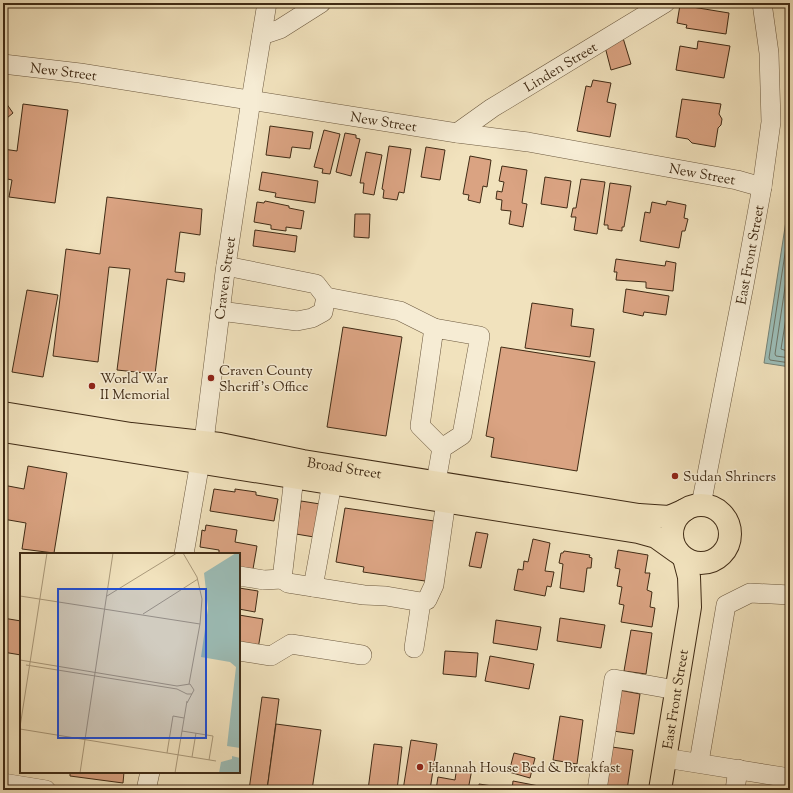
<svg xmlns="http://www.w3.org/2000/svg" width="793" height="793" font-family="'Sorts Mill Goudy',serif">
<rect width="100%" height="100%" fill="#f1e2bd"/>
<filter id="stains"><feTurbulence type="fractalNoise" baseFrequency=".005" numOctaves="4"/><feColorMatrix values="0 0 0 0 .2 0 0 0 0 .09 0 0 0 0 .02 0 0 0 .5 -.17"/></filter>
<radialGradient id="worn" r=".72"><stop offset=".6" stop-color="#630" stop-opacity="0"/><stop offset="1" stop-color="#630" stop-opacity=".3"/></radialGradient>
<path fill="#9cbdb7" stroke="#778376" d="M790,195V367L764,363Z"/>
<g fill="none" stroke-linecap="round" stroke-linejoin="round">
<g stroke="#6e7466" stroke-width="1">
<path d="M790,221L769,358L770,360L790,363"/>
<path d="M790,254L775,354L776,356L790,358"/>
<path d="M790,293L781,349L790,352"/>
</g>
</g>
<g fill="#daa382" stroke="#402b15">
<path d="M680,5L729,13L726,34L686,28L687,25L677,23Z"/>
<path d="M623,38L631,64L611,70L604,43Z"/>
<path d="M698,41L730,46L724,78L676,70L680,46L697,49Z"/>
<path d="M593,80L611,83L607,102L616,104L610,137L577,131L586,86L591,87Z"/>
<path d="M682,99L721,104L719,114L722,119L721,125L718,128L715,147L692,143L688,139L676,137Z"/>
<path d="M6,103L13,113L7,118L3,142V105Z"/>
<path d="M23,104L68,110L55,203L9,197L12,180L3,178V149L17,151Z"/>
<path d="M270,126L313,132L310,149L292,147L290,158L266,155Z"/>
<path d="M324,130L340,134L330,174L322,173L323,169L314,167Z"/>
<path d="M345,133L356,135V138L360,139L351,176L336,172Z"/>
<path d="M389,146L411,149L404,193L399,192L397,200L383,198L384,190L382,189Z"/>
<path d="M426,147L445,150L440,180L421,177Z"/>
<path d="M366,152L382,155L374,195L363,193L364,183H360Z"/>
<path d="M470,156L491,160L487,187L483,186L480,203L468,200L469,195L463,194Z"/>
<path d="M502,166L527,170L522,203L527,204L523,227L509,224L511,211L501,210L502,200L496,199L497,191L502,192L504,182L499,181Z"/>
<path d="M262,172L318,181L315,203L275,197L276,193L259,190Z"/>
<path d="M545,177L571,181L567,208L541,204Z"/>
<path d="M581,179L605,182L597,234L574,230L576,217H571L573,208H576Z"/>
<path d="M610,183L631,186L624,227H622V231L608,229V225H604Z"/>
<path d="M107,197L202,209L200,235L180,232L175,272L185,273L184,282L167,279L155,374L117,370L130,269L109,267L98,362L53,356L66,249L100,254Z"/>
<path d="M265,201L289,206V208L304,211L301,229L286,227V231L271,229V225L254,222L257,202L264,203Z"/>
<path d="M667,201L686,205L684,218L688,219L685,231H682L679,248L640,241L645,212L650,213L652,202L666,205Z"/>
<path d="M355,214H370L369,238L354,237Z"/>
<path d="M255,230L297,236L295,252L253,246Z"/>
<path d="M616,259L665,266L666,261L676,263L673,291L646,288V282L616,280L617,272H614Z"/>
<path d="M626,289L669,296L666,315L644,312L643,316L623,312Z"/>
<path d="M27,290L58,295L43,377L12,372Z"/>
<path d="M532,303L573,309L571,326L594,329L590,357L525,348Z"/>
<path d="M343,327L402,337L386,436L327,427Z"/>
<path d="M501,347L595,362L577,471L491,457L494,438L486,436Z"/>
<path d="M28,466L67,473L54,553L22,549L26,523L3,519V485L24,489Z"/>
<path d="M214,489L235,492V489L256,492V495L278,499L274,521L210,511Z"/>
<path d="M301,501L320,504L314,537L296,534Z"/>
<path d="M345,508L441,522L432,582L363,572L364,567L336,562Z"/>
<path d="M206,525L237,530L235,542L257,546L253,569L239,567V554H219V550L200,547L202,530L205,531Z"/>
<path d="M476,532L488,534L481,568L469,566Z"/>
<path d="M533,539L550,543L545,571L554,572L551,587L547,586L545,596L514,590L518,569L523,570L524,561L528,562Z"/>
<path d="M618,550L648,555L645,573H650L647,590L652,592L650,607L655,608L652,627L621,622L624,605L619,604L622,587L617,586L620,569L615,568Z"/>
<path d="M564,551L590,555L589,557L592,558L591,568H587L584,592L560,588L563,564L559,563L561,553H563Z"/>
<path d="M239,588L258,591L255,612L239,609Z"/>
<path d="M239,615L263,619L258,649L239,646Z"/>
<path d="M3,618L21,621V655L3,652Z"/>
<path d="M560,618L605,625L601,648L557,641Z"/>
<path d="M496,620L541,627L537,650L493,643Z"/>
<path d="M631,630L652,633L646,674L624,671Z"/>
<path d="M445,651L478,653L476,677L443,674Z"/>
<path d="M490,656L534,664L529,689L485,681Z"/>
<path d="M619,690L640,694L634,734L613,731Z"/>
<path d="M262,697L279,699L267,790H249Z"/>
<path d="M560,716L583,720L577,764L553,760Z"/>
<path d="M276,724L321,730L312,790H267Z"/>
<path d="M411,740L437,744L430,790H403Z"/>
<path d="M374,744L402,747L397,790H368Z"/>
<path d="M612,747L633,750L627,790L605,788Z"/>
<path d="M514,753L535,758L530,778L509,772Z"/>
<path d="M457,766L472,769L468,790H436L438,777L455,780Z"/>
<path d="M70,772H124L123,783L70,776Z"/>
<path d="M513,781L544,787V790H512Z"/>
<path d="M479,784L506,788V790H479Z"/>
<path d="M696,786L717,788L716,790H695Z"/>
</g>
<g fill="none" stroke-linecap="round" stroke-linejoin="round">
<g stroke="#6c593f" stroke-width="20">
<g id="minor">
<path d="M262,35L280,29L321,3"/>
<path id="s1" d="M3,64L80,73L457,133L528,142L737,180L762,187"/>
<path id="s2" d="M457,133L492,108L665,3"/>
<path d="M326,297L400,311L434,328"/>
<path d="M220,311L297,321L312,318L323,312L326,297L316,284L226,266"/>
<path d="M294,477L282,579L288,583L364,595L386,596L421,602L427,600L434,585L446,501"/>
<path d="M436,482L442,448L462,435L480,336L434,328L420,426L442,448"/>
<path id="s3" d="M701,505L744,285L762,187L771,122L769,53L762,3"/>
<path id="s4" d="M184,554L205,433L225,272L251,100L267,3"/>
<path d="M239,576L264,580L282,579"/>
<path d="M313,587L332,483"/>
<path d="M414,648L421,602"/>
<path d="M239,651L271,656L291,644L362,655"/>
<path d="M665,758L790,778"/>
<path d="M699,762L726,605L750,593L790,595"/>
<path d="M3,783L46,790"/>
<path d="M146,790L150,772"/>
<path d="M597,790L614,679L676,690"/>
<path d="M735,790L738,769"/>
</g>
</g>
<g stroke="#402b15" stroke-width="24">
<g id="major">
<path id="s5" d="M3,413L131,434L220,444L303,461L639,515L669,517L685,510"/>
<path d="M3,431L638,532L656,537L677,552"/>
<circle cx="701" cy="534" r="29"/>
<path id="s6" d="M660,790L690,607L689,577L684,558"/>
</g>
</g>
<use href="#minor" stroke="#f6ecd4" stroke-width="19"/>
<use href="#major" stroke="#f1e2bd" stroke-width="22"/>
</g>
<g fill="#8f2418" stroke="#f6ecd4" stroke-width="1.5">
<circle cx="211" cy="378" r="4"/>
<circle cx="92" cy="386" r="4"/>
<circle cx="675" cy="476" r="4"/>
<circle cx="420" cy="767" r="4"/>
</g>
<g text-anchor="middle" stroke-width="3" stroke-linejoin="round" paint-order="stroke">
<g font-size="14" fill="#402b15" stroke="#f6ecd4">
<text dy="5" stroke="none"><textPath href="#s2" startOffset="123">Linden Street</textPath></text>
<text dy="5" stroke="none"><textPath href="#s1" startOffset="61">New Street</textPath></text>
<text dy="5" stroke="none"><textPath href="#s1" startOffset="385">New Street</textPath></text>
<text dy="5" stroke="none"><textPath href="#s1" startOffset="708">New Street</textPath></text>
<text dy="5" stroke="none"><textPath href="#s3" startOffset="255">East Front Street</textPath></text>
<text dy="5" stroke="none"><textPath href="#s4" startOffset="279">Craven Street</textPath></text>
<text dy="5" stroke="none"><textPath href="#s5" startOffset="346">Broad Street</textPath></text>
<text dy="5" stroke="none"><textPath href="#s6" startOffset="92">East Front Street</textPath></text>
</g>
<g font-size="14" fill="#402b15" stroke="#f6ecd4" text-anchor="start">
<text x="219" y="375">Craven County<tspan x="219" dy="16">Sheriff's Office</tspan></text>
<text x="100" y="383">World War<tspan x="100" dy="16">II Memorial</tspan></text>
<text x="683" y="481">Sudan Shriners</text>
<text x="428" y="772">Hannah House Bed &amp; Breakfast</text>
</g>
</g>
<g transform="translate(20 553)">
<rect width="220" height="220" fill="#f1e2bd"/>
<path d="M216,0H220V195L207,193L216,114L210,109L181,104L188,55L184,20ZM212,203L220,205V220H199L201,209L212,206Z" fill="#9cbdb7"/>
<path fill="none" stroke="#aa997a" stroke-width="1" d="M163,0L177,24L182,46L180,71L169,131M0,43L180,71M87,43L157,0M123,61L178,26M0,107L157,133L170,131L174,137L167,150M6,112L157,136L167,141H172M0,174L27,0M0,176L196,208M162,178L193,183L189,207M147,200L153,163L164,165M172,204L176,180M60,220L93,0M155,220L167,148"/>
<path fill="#1d4ed8" fill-opacity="0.15" stroke="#1d4ed8" stroke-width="2" d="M38,36H186V185H38Z"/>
<rect width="220" height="220" fill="none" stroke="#402b15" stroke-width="2"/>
</g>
<rect width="793" height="793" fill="none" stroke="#f1e2bd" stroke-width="16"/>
<rect x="4" y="4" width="785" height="785" fill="none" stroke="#402b15" stroke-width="2"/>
<rect x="8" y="8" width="777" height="777" fill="none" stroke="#402b15"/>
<rect width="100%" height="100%" filter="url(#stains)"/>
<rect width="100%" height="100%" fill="url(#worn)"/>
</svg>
